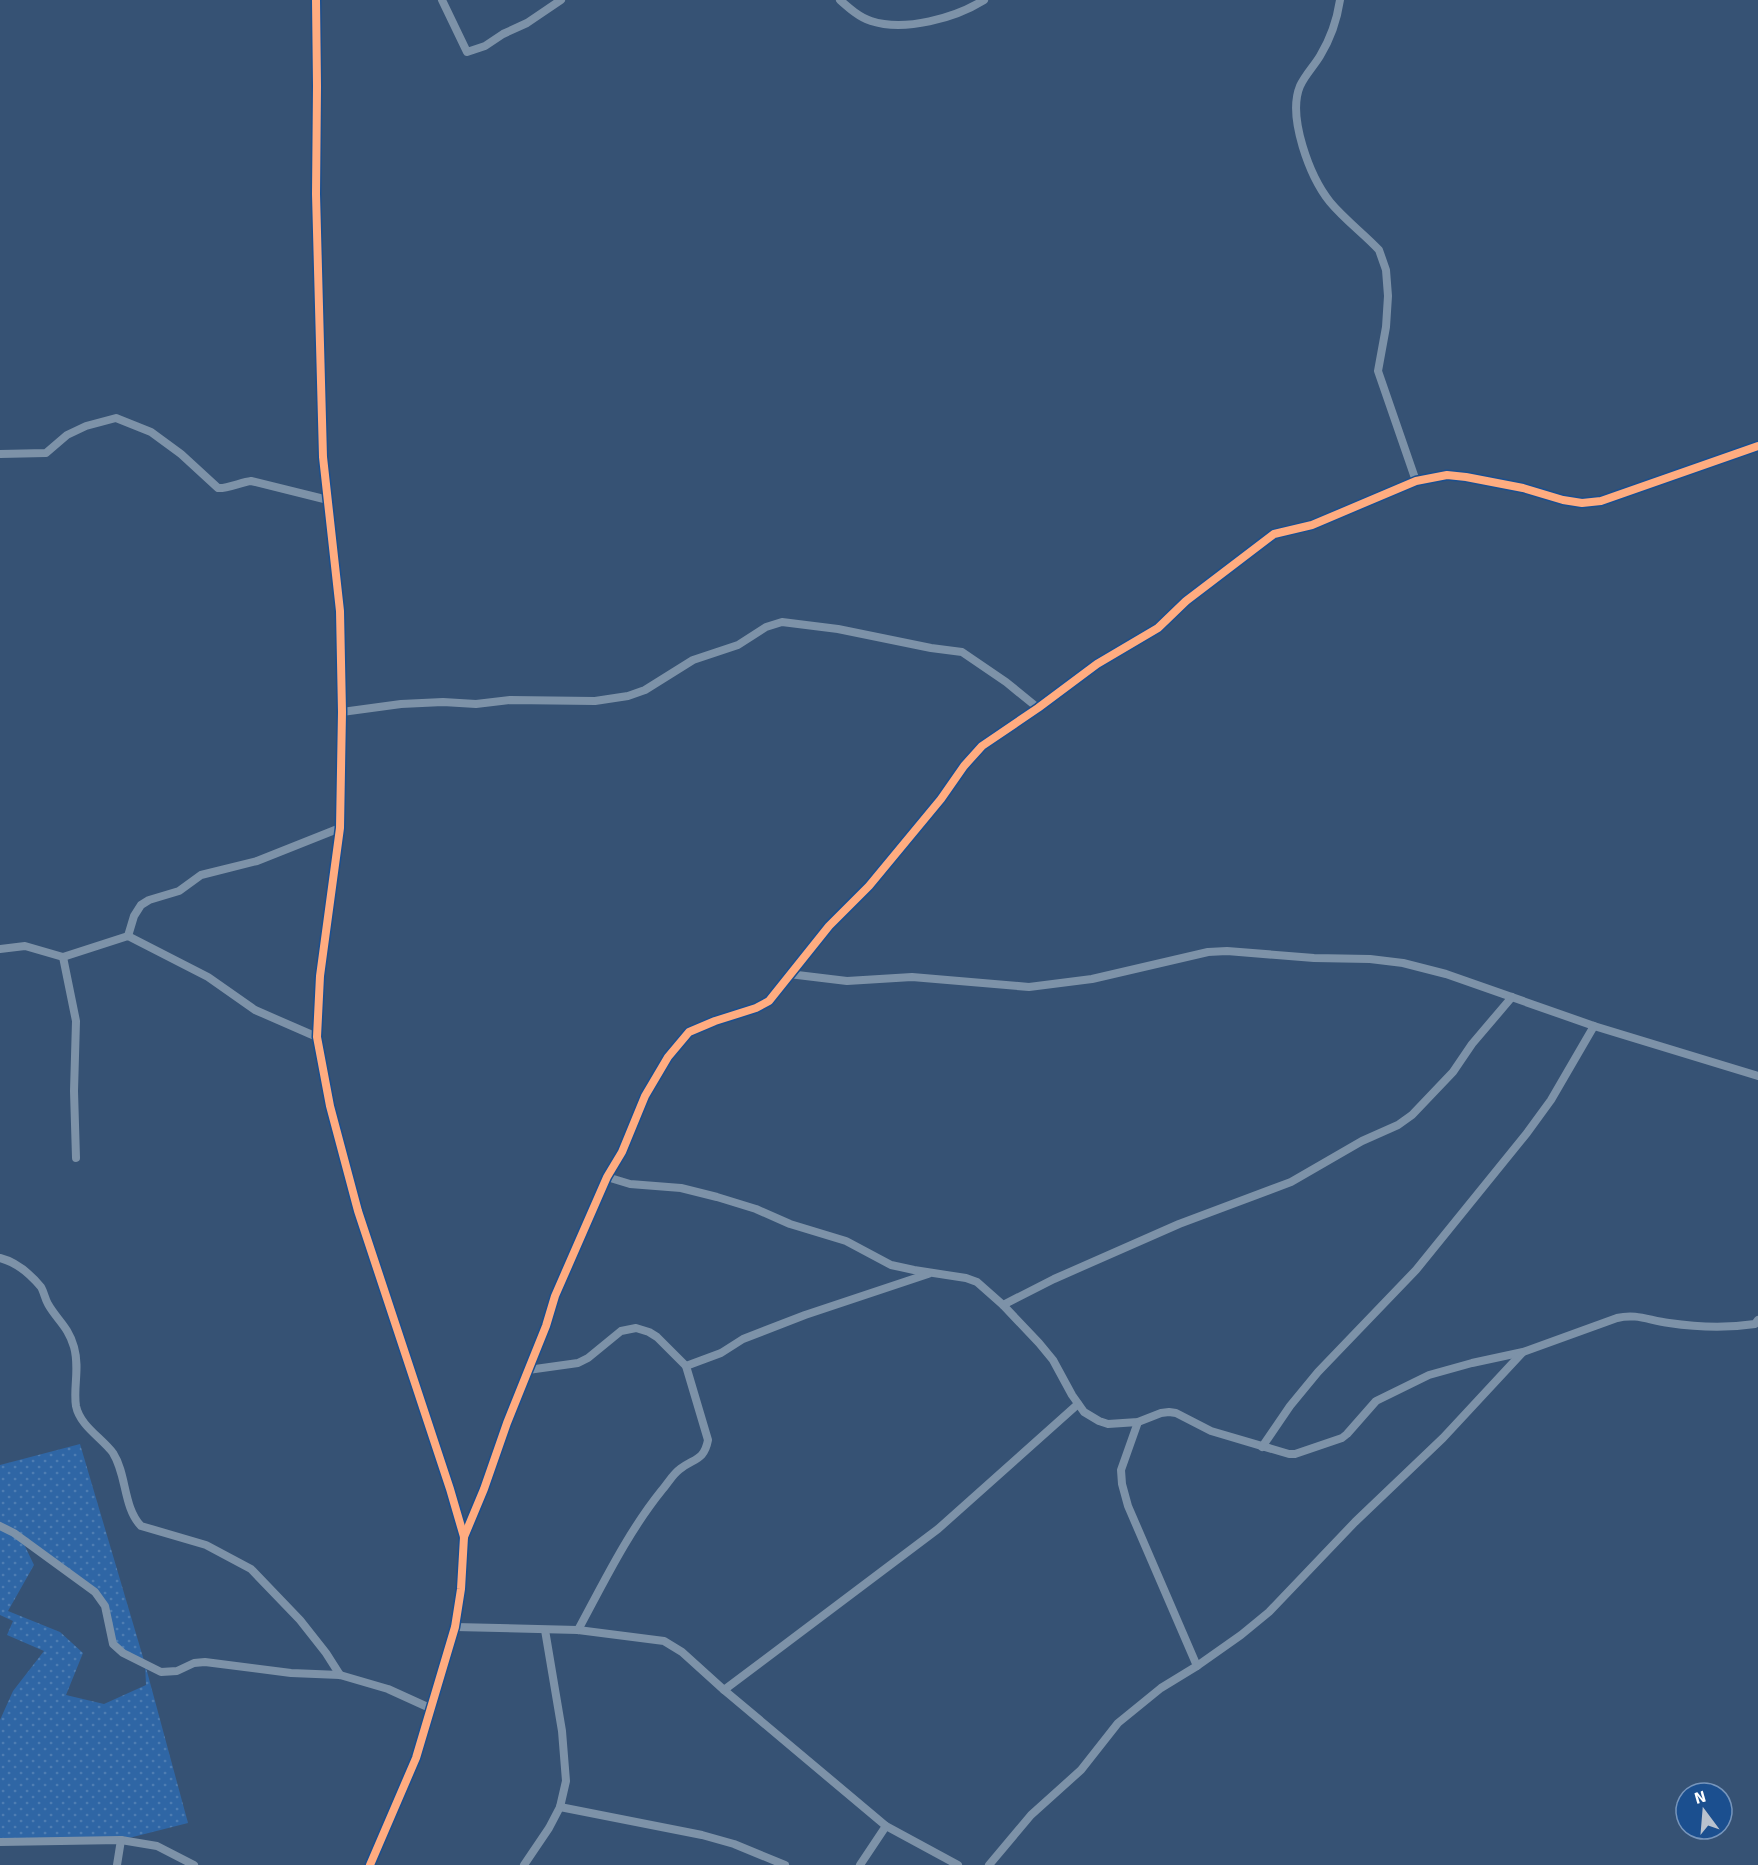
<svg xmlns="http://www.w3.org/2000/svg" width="1758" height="1865" font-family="Signika,sans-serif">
<defs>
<pattern id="grass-dots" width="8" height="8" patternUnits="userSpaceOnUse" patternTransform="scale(1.5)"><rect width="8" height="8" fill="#2f66a5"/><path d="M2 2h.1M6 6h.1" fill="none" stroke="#4e7db2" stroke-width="1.8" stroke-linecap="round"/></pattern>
</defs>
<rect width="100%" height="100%" fill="#365274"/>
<path fill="url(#grass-dots)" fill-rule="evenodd" d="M80,1444L145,1664L188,1823L121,1840L0,1842V1720L13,1691L44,1651L7,1635L13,1621L0,1615V1465ZM22,1540L95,1592L109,1621L113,1644L145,1664L146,1685L104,1704L66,1695L83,1653L60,1632L8,1611L34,1565Z"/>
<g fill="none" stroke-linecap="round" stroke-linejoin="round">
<g stroke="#7d92a8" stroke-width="8">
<path d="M316,0L317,86L316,194L323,457L340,611L342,712L340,828L320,976L317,1037L330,1106L358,1211L450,1489L464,1537L461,1589L455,1627L416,1758L370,1865"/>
<path d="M442,0L467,52L485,46L503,34L527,23L561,0"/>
<path d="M840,0C849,8 859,17 871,21C905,32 955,18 984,0"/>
<path d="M1340,0C1337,20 1331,38 1320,56C1314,66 1305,75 1300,86C1287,117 1310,177 1330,202C1345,220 1363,233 1379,250L1386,270L1388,296L1386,327L1378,371L1416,481"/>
<path d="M0,454L46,453L67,435L86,426L116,418L151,432L181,454L218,488C226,489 242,482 251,481L328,500"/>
<path d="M342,712L401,704L443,702L476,704L510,700L595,701L628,696L645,690L693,660L738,645L766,627L782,622L838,629L931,648L962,652L1006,682L1038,708"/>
<path d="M128,936L134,916L141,905L149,900L179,891L201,875L257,861L340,828"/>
<path d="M0,949L25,946L63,957L128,936L208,977L255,1010L317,1037"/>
<path d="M63,957L76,1021L74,1091L76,1158"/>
<path d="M789,974L847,981L912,977L1029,987L1092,979L1208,952L1227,951L1314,958L1370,959L1403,963L1446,974L1594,1026L1758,1076"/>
<path d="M607,1177L630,1184L681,1188L717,1197L756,1209L790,1224L846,1241L891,1265L914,1270L966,1278L977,1282L1003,1305L1039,1343L1053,1360L1072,1395L1084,1412L1099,1421L1108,1424L1138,1422L1161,1413L1169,1412L1176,1413L1211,1431L1289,1454H1295L1342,1438L1347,1434L1376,1401L1429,1375L1472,1363L1523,1352L1617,1318C1637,1313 1650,1321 1669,1323C1696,1327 1728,1328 1755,1324L1758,1320"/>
<path d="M0,1258C16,1262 31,1275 41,1287C44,1292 45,1299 48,1304C57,1320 68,1326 74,1347C80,1368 73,1388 76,1406C80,1426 102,1438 113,1453C127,1475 123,1507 141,1526L206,1545L251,1569L300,1620L326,1653L340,1675"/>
<path d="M1003,1305L1054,1279L1179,1224L1291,1182L1362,1141L1398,1125L1412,1115L1453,1072L1472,1044L1512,997"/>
<path d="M686,1366L721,1353L743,1339L805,1315L928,1274"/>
<path d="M528,1370L578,1363L588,1358L621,1331L636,1328L649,1332L657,1337L686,1366L708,1440C704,1461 694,1458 680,1469C673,1474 668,1483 662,1490C628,1532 604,1582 578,1630"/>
<path d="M1138,1422L1121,1470L1122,1484L1128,1506L1197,1666"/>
<path d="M1262,1447L1290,1406L1318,1372L1416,1270L1527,1133L1551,1100L1594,1026"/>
<path d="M0,1526L14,1533L95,1592L105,1606L113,1644L123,1653L161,1672L177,1671L194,1663L205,1662L291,1673L340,1675L388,1689L432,1709"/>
<path d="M464,1537L484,1489L507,1423L546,1326L555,1296L607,1177L622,1152L645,1096L668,1057L689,1032L715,1021L756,1008L769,1001L829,926L869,886L941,799L964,766L982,746L1038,708L1097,664L1158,628L1186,601L1274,534L1312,525L1416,481L1447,475L1466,477L1523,488L1563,500L1582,503L1601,501L1758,446"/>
<path d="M455,1627L578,1630L664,1641L682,1652L724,1690L886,1826L958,1865"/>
<path d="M724,1690L938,1529L1078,1404"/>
<path d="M560,1807L702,1835L734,1844L785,1865"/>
<path d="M0,1842L121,1840L157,1846L194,1865"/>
<path d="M117,1865L121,1840"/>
<path d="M524,1865L549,1828L560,1807L566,1781L562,1731L545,1630"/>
<path d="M860,1865L886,1826"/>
<path d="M989,1865L1031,1815L1081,1770L1118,1723L1161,1688L1197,1666L1241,1635L1269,1612L1355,1522L1443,1438L1522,1353"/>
</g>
<g stroke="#1b4f8f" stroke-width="11">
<g id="cycleway">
<path d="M316,0L317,86L316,194L323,457L340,611L342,712L340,828L320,976L317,1037L330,1106L358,1211L450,1489L464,1537L461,1589L455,1627L416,1758L370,1865"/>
<path d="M464,1537L484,1489L507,1423L546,1326L555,1296L607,1177L622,1152L645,1096L668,1057L689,1032L715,1021L756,1008L769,1001L829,926L869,886L941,799L964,766L982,746L1038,708L1097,664L1158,628L1186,601L1274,534L1312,525L1416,481L1447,475L1466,477L1523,488L1563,500L1582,503L1601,501L1758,446"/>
</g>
</g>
<use href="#cycleway" stroke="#ffac80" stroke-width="8"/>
</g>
<g transform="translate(1704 1811) rotate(344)"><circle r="28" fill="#1b4f8f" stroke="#7695bc" stroke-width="1.5"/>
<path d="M0-4.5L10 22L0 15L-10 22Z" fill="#b9c2ce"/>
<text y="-9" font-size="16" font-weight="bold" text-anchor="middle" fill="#ffffff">N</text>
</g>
</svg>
